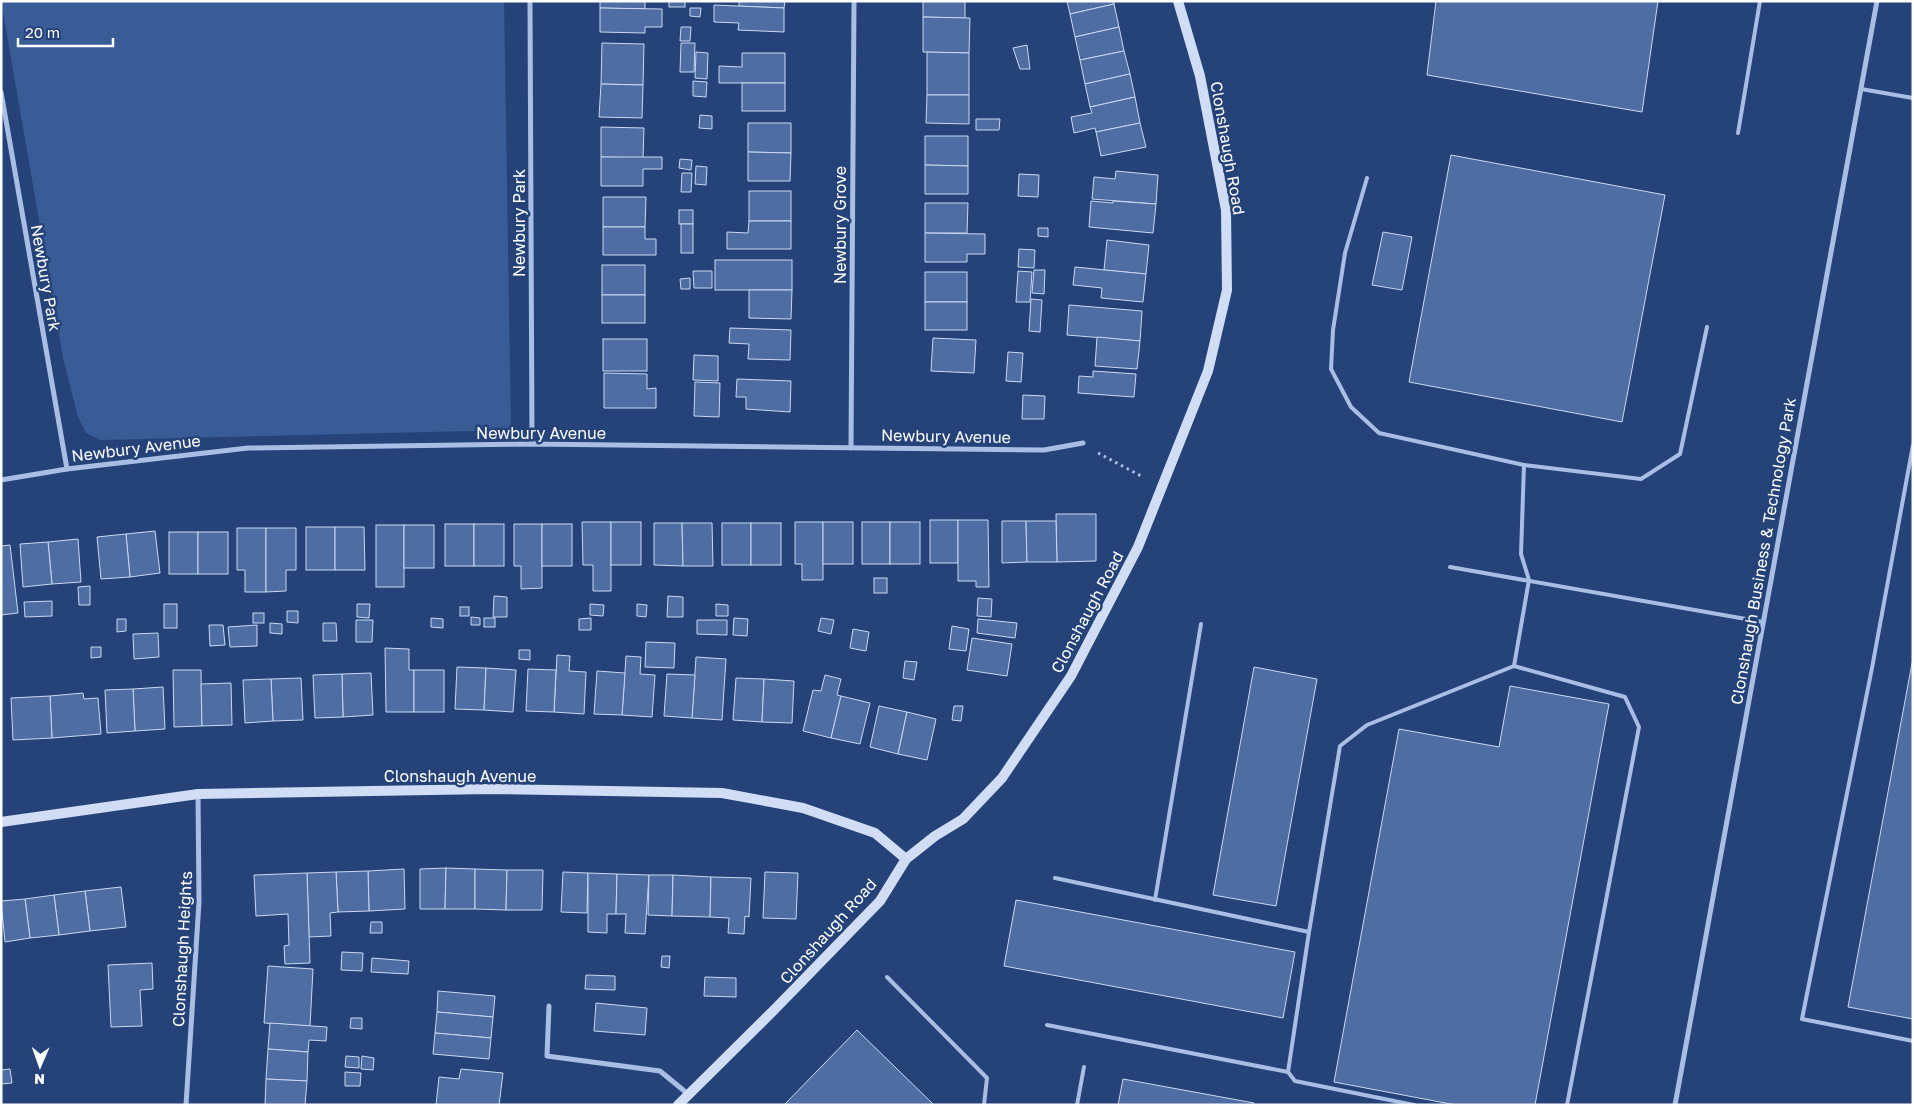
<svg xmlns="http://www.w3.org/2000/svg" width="1914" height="1106" font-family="'Golos Text',sans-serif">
<rect width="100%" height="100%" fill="#254379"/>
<path fill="#395c97" d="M1,1H504L511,430L101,440L86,433L78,417L63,358Z"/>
<g fill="#4d6da3" stroke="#cad9f3">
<path d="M600,1H645V9L600,8Z"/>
<rect x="669" y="1" width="16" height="6"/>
<path d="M739,1H785L784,8L739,6Z"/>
<path d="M923,1H965V18L923,17Z"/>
<path d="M1067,1H1114V4L1070,14Z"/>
<path d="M1436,1H1658L1642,112L1427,75Z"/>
<path d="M1114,4L1119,27L1075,37L1070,14Z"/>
<path d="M714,5L784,8V32L738,30L739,23L714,22Z"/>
<path d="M600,8L662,9V27H645V33L600,32Z"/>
<path d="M690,8H701L700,17L690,16Z"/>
<path d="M923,17L970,18L969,53L923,52Z"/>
<path d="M681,27H691L690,41H680Z"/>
<path d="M1119,27L1124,51L1080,60L1075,37Z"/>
<path d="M602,43L644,44L643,85L601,84Z"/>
<path d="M681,43H695L694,72H680Z"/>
<path d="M1027,45L1030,69H1020L1013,48Z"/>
<path d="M1124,51L1130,74L1085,84L1080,60Z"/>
<path d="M696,52L708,53L707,79L695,78Z"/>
<path d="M927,52L969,53V95H927Z"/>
<path d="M742,53H785V83H719V66L742,67Z"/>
<path d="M1130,74L1135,97L1090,107L1085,84Z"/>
<path d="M693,81L707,82L706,97L693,96Z"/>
<rect x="742" y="83" width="43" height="28"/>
<path d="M601,84L643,85L642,118L599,117Z"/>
<path d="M927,95H969V124L926,123Z"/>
<path d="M1135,97L1140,123L1096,132L1095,128L1074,133L1071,117L1092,113L1090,107Z"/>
<path d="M700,115L712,116V129L699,128Z"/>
<path d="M976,119H1000L999,130H976Z"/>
<path d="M748,123H791V153L748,152Z"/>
<path d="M1140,123L1146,147L1101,156L1096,132Z"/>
<path d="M601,127L644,128L643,158L601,157Z"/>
<path d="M925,136H968V166L925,165Z"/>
<path d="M748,152L791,153L790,181H748Z"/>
<path d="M1451,155L1665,195L1622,422L1409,382Z"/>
<path d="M601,157H662V169H643V186H601Z"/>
<path d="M680,159L692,160L691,170L679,168Z"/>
<path d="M925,165L968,166V194H925Z"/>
<path d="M696,166L707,167L706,185L695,184Z"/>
<path d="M1116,171L1158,175L1156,204L1092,199L1094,177L1115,179Z"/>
<path d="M682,173H692L691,192H681Z"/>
<path d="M1019,174L1039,175L1038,197L1018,196Z"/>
<rect x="749" y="191" width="42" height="30"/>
<path d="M603,197H646L645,227H603Z"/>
<path d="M1091,201L1113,203V201L1156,204L1153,233L1089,227Z"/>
<path d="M925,203H968L967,233H925Z"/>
<rect x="679" y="210" width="14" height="14"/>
<path d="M749,221H791V249H727V232L748,233Z"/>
<rect x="681" y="224" width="12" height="29"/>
<path d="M603,227H645V239H656V255H603Z"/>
<path d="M1038,228H1048V237L1038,236Z"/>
<path d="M1383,232L1412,237L1402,290L1372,285Z"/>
<path d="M925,233L985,234V254H967V262H925Z"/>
<path d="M1107,240L1149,245L1146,274L1104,270Z"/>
<path d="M1019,249L1035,250L1034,268L1018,267Z"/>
<rect x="715" y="260" width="77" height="30"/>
<rect x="602" y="265" width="43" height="30"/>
<path d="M1075,267L1146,274L1143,302L1101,298L1102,288L1073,285Z"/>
<path d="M1034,270H1045L1044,294L1032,293Z"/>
<path d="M693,271H712V288H694Z"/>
<path d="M1018,271L1032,272L1030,302H1016Z"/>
<rect x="925" y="272" width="42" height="30"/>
<path d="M690,278V289H681L680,279Z"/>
<path d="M749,290H792L791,319L749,318Z"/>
<rect x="602" y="295" width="43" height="28"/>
<path d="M1031,299L1042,300L1040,332L1029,331Z"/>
<rect x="925" y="302" width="42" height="28"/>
<path d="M1069,305L1142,311L1140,341L1067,335Z"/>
<path d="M730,328L791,330L790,360L748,359L749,344L729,343Z"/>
<path d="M1097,337L1140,341L1137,369L1095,366Z"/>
<path d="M933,338L976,340L974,373L931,371Z"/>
<rect x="603" y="339" width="44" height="32"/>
<path d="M1008,352L1023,353L1021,382L1006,381Z"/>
<path d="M694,355L718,356V381L693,380Z"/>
<path d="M1093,371L1136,374L1134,397L1078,393L1079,376L1093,377Z"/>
<path d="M604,373L647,374V389L656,388V408H604Z"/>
<path d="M737,379L791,381L790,412L746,409V397H736Z"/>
<path d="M695,382L720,383L719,417L694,416Z"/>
<path d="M1023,395L1045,396L1044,419H1022Z"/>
<path d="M1056,514H1096V561L1057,562Z"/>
<rect x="930" y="520" width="28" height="43"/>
<path d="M958,520H988L989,587H976V581H958Z"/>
<path d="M1002,521H1026L1027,562L1002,563Z"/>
<path d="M1026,521H1056L1057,562H1027Z"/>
<path d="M582,522H611V591H593V565H583Z"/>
<rect x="611" y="522" width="30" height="43"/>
<path d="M795,522H823V580H802V564H795Z"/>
<rect x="823" y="522" width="30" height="42"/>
<rect x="862" y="522" width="28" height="42"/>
<rect x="890" y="522" width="30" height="42"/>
<path d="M654,523H682L683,566L654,565Z"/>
<path d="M682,523H712L713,566H683Z"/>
<rect x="722" y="523" width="29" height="42"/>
<rect x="751" y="523" width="30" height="42"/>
<rect x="445" y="524" width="29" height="42"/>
<rect x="474" y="524" width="30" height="42"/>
<path d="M514,524H542V588L521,589V566H514Z"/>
<rect x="542" y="524" width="30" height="42"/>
<rect x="376" y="525" width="28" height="62"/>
<rect x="404" y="525" width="30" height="43"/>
<rect x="306" y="527" width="29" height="43"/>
<path d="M335,527H364L365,570H335Z"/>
<path d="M237,528H266V592H245V570H237Z"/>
<path d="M266,528H296V570H286V591L266,592Z"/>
<path d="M155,531L160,573L130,577L126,534Z"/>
<rect x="169" y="532" width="29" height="42"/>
<rect x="198" y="532" width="30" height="42"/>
<path d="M126,534L130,577L101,579L97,537Z"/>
<path d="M78,539L81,582L52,584L48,542Z"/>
<path d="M48,542L52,584L23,587L20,544Z"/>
<path d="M10,545L18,613L1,615V546Z"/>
<rect x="874" y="578" width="13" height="15"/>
<path d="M90,586V605H79L78,587Z"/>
<path d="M494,596L507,597V617H493Z"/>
<path d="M668,596L683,597V617H667Z"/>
<path d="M978,598L992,599L991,617L977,616Z"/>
<path d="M52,601V616L25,617L24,602Z"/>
<rect x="164" y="604" width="13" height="24"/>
<path d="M357,604H370L369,618L357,617Z"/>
<path d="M590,604L604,605L603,616L590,615Z"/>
<path d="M637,604L647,605L646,617L637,616Z"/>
<path d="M716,604L728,605V616H716Z"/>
<rect x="460" y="607" width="9" height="9"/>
<path d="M287,611H298V623L287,622Z"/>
<rect x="253" y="613" width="11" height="10"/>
<path d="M471,617L480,618V625H471Z"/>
<path d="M431,618L443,619V628L431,627Z"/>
<rect x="484" y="618" width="11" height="9"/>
<path d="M591,618V630H579V619Z"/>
<path d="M734,618L748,619L747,636L733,635Z"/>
<path d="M821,618L834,620L831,634L818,631Z"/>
<path d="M117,619H126V631L117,632Z"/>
<path d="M978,619L1017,623L1015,638L977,633Z"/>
<path d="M356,620H373L372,642H356Z"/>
<path d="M697,620H727V635L697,634Z"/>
<path d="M270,623L282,624V634L270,633Z"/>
<path d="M323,623H336L337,641H323Z"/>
<path d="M209,625H223L225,645L210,646Z"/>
<path d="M257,625V646L230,647L228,627Z"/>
<path d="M952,626L969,629L966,651L949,649Z"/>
<path d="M853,629L869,632L866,651L850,648Z"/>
<path d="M158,633L159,657L134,659L133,634Z"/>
<path d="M972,638L1012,644L1007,676L967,670Z"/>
<path d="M646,642L675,643L674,668L645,667Z"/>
<path d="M91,647H101V657L91,658Z"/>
<path d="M385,648L409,649V670H414V712H386Z"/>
<path d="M519,650H530V660L519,659Z"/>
<path d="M557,655L570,656L569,671L586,672L584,714L554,712Z"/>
<path d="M626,656L641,657L640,674L655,675L652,717L622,715Z"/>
<path d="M696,657L726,659L722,720L692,718Z"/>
<path d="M1913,658V1019L1848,1007Z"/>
<path d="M905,661L917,662L914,680L903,678Z"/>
<path d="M457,667L486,668L484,710L455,709Z"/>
<path d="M1254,667L1317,679L1276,906L1213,895Z"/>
<path d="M486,668L516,670L513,712L484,710Z"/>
<path d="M528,669L556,670L554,712L526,711Z"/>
<path d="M173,670H201L202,726L174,727Z"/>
<rect x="414" y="670" width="30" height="42"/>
<path d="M597,671L625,673L622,715L594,714Z"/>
<path d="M371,673L373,715L343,717L342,674Z"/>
<path d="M342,674L343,717L315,718L313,675Z"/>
<path d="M667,674L695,675L692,718L664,716Z"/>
<path d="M825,675L841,679L837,695L841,696L831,738L803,731L813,690L821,691Z"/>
<path d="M301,678L303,720L273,721L271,679Z"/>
<path d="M736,678L764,679L762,722L733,720Z"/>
<path d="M271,679L273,721L245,723L243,680Z"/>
<path d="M764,679L794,681L792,723L762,722Z"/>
<path d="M231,683L232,725L202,726L201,684Z"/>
<path d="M1510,686L1609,704L1535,1105H1456L1334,1082L1399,729L1499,747Z"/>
<path d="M163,687L165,729L135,731L133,689Z"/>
<path d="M133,689L135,731L107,733L105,690Z"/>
<path d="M83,693L84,699L98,698L101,734L52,738L50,696Z"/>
<path d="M50,696L52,738L13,740L11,698Z"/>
<path d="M841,696L870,703L860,744L831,738Z"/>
<path d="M879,706L907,712L898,754L870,747Z"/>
<path d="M954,706H963L961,721L952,720Z"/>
<path d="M907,712L936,719L927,760L898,754Z"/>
<path d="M446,868L445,909H420V869Z"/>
<path d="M446,868L475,869V909H445Z"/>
<path d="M404,869L405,909L369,911L368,871Z"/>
<path d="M475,869L507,870L506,910L475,909Z"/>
<path d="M507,870H543L542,910H506Z"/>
<path d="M368,871L369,911L338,912L336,872Z"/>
<path d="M336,872L338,912L330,913L331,936L309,937L307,873Z"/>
<path d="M563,872L588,873L587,913L561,912Z"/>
<path d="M765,872L798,873L796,919L763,918Z"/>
<path d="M307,873L310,963L285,964L284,946L289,945L288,914L256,916L254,875Z"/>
<path d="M588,873L617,874L616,914H607V933L588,932Z"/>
<path d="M617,874L649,875L645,934L625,933L626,914H616Z"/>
<path d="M649,875H673L672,916L648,915Z"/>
<path d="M673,875L711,877L710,917L672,916Z"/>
<path d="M711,877L751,878L749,917L745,916L744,934L728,933L729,918L710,917Z"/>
<path d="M121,887L126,927L90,931L85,891Z"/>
<path d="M85,891L90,931L59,935L54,895Z"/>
<path d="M54,895L59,935L30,938L25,899Z"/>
<path d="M25,899L30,938L5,942L1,901Z"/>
<path d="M1016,900L1295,952L1283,1018L1004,966Z"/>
<path d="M371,922H382V933H370Z"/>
<path d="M342,952L363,953L362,971L341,970Z"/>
<path d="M662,956H670L669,968L661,967Z"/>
<path d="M372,958L409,961L408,974L371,972Z"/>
<path d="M152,963L153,989L140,990L142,1026L111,1027L108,965Z"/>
<path d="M268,966L313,969L310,1026L264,1023Z"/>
<path d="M586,975L615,976V990L585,989Z"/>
<path d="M705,977L736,978V997L704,996Z"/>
<path d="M438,991L495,996L493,1017L437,1012Z"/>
<path d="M596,1003L647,1008L645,1035L594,1031Z"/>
<path d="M437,1012L493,1017L491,1038L435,1033Z"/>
<path d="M351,1018H362V1029L350,1028Z"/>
<path d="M270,1023L327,1027L326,1041L309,1040L308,1052L268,1049Z"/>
<path d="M857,1030L934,1105H784Z"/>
<path d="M435,1033L491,1038L489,1059L433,1054Z"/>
<path d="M268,1049L308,1052L307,1081L266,1079Z"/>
<path d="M346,1056L359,1057V1068L345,1067Z"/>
<path d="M362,1056L374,1058L373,1070L361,1069Z"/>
<path d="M10,1069L12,1083L1,1084V1070Z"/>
<path d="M461,1069L503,1073L499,1105H436L439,1077L459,1079Z"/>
<path d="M345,1072L361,1073L360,1086H345Z"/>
<path d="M266,1079L307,1081L305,1105H265Z"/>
<path d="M1123,1079L1254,1103V1105H1118Z"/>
</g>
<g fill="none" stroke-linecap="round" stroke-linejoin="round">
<path stroke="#a8bee4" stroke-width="3" stroke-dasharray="2.5 4" stroke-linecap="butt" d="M1098,453L1143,477"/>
<g stroke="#a8bee4" stroke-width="4">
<path d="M1861,89L1913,98"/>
<path d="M1738,133L1760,1"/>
<path d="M1367,178L1345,253L1333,330L1331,369L1351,407L1379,433L1524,465L1641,479L1680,454L1707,327"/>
<path d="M1913,445L1872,668L1802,1019L1913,1041"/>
<path d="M1450,567L1763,622"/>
<path d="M1514,666L1529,580L1521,554L1524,465"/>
<path d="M1055,878L1309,932"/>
<path d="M1155,900L1201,624"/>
<path d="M887,977L987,1078L984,1105"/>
<path d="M1047,1025L1288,1072"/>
<path d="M1077,1105L1084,1067"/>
<path d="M1414,1105L1295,1081L1288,1072L1309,932L1340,746L1367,725L1514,666L1625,697L1639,727L1567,1105"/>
</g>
<g stroke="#a8bee4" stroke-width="5">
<path d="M530,1L532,444"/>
<path d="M1,92L67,469"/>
<path d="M851,448L854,1"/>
<path d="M1,480L67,469L248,448L532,444L1044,450L1083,443"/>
<path d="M549,1006L547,1056L660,1071L688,1094"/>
<path d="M186,1105L199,902L198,794"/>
<path d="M1675,1105L1877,1"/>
</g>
<g stroke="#d0ddf4" stroke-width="10">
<path d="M1,822L198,794L490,789L722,793L803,808L875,833L906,859"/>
<path d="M678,1105L775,1009L880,901L906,859L935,836L963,819L1002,778L1071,676L1138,547L1208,371L1227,290L1226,210L1200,76L1178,1"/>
</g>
</g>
<g text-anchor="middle" stroke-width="5" stroke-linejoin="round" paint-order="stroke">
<g font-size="16" fill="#fff" stroke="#254379">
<text transform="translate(1228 148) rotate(80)" y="6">Clonshaugh Road</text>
<text transform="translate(519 223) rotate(-90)" y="6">Newbury Park</text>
<text transform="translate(840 225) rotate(-90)" y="6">Newbury Grove</text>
<text transform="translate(46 278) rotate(80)" y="6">Newbury Park</text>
<text x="541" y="439">Newbury Avenue</text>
<text transform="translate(946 436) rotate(1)" y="6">Newbury Avenue</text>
<text transform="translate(136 448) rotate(-7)" y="6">Newbury Avenue</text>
<text transform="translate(1763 551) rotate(-80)" y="6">Clonshaugh Business &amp; Technology Park</text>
<text transform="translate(1087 612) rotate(-62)" y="6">Clonshaugh Road</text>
<text x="460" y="782">Clonshaugh Avenue</text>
<text transform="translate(828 931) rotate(-48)" y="6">Clonshaugh Road</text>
<text transform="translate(182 949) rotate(-87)" y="6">Clonshaugh Heights</text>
</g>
</g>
<rect width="1914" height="1106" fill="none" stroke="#ffffff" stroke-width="5"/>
<g transform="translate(40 1066) rotate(182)" stroke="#254379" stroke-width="4" paint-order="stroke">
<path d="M0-4L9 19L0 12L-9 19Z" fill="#ffffff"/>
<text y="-8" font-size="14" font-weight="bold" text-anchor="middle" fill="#ffffff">N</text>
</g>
<path d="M18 38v8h95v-8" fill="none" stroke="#ffffff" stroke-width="2.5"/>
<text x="25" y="38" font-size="15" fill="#ffffff" stroke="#254379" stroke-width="4" paint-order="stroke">20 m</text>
</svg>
